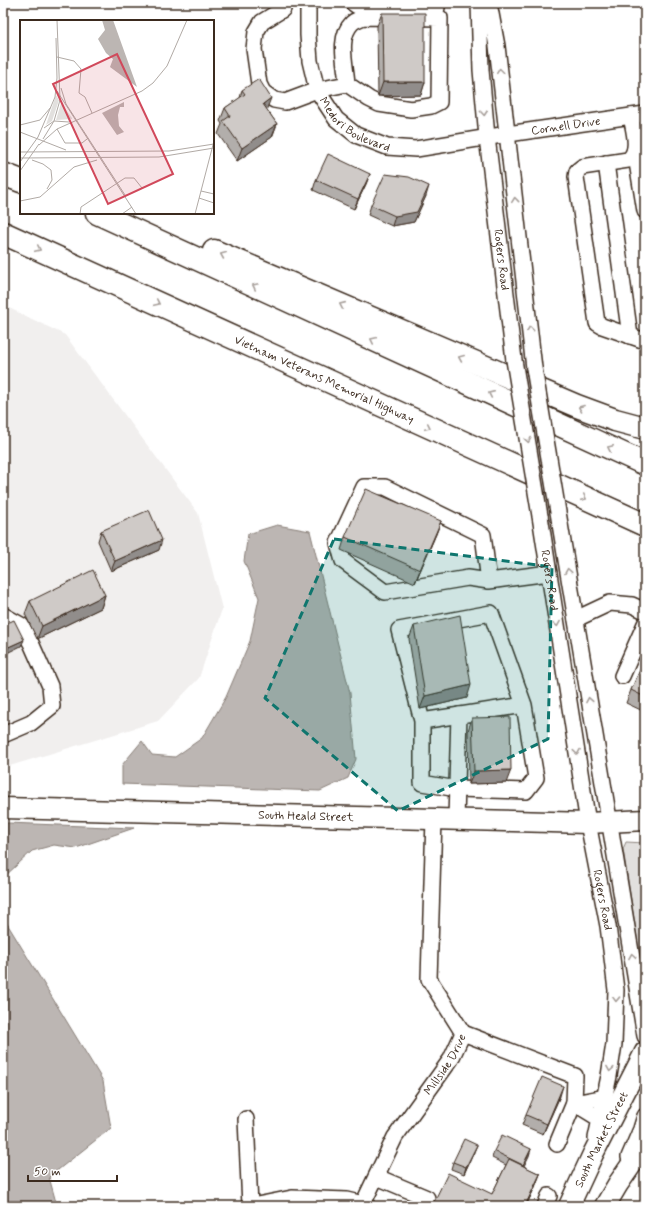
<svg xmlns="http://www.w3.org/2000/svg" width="648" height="1209" font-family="Mynerve,sans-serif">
<rect width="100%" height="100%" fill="#fff"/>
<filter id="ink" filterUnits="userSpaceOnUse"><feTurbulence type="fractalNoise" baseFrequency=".025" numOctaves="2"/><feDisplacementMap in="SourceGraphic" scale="8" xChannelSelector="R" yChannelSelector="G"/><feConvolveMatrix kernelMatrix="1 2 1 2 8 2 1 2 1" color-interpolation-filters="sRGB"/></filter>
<g filter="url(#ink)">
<path fill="#f1efee" d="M3,305L65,335L198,513L222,609L199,678L158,721L3,768Z"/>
<path fill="#e2e0de" stroke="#8e857e" d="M626,842L645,843V988L623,849Z"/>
<g fill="#bcb6b3" stroke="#887e77">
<path d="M277,525L310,531L350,693L356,759L348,778L320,791L122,784V765L142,741L152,755L175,757L202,738L226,697L250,641L259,598L244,561L248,534Z"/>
<path d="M8,823L134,828L76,848L54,845L32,851L3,878V824Z"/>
<path d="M3,917L103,1081L111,1128L49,1177L57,1206H3Z"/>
</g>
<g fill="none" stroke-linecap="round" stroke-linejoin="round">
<g stroke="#3b2a1e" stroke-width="18">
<g id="minor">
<path id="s1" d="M308,3V35L310,61L317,90L336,119L356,135L387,147L416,149L508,134L645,114"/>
<path d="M353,3L357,6L437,8V3"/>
<path id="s2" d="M479,3L481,70L487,137L514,360"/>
<path d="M489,3L497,46L534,368"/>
<path d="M283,9L262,22L256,32L254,49L259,84L263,92L274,100L285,102L317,90L347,84L369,99L379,104L411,109L431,106L439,102L440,18L363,17C360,19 355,20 352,23C337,38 346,65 347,84"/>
<path d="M631,116C633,129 641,151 628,160L582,167L577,171L576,177L597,323L602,326L645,341"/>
<path d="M635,150L645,211"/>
<path d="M606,163L630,336"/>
<path id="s3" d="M540,516L588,823L608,926L616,990L614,1044L609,1076L596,1138"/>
<path d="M560,524L645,1036"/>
<path d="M489,581L483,535L385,487H364L338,543L343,561L385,592L468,578L489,581L549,573"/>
<path d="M3,615L21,625L31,643L50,686L52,706L31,723L3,735"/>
<path d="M576,619L610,603L632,605L645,611"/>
<path d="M622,676L645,624"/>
<path d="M422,721V783L457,789L526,791L536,778L524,705L491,613L399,630L422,721L524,705"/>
<path d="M456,819L459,715"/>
<path d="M463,1033L575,1076L574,1103L557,1144"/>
<path d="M246,1119L250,1206"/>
<path d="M600,1119L574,1103L605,1097"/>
<path d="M629,1157L641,1129L645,1116"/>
<path d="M377,1177L427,1198"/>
<path d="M252,1206L292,1198L347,1200L364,1204"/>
<path id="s4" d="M362,1206L395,1137L451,1059L463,1033L429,979L434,819"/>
<path d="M545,1206L549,1196"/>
</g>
</g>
<g stroke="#3b2a1e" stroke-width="23">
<g id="major">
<path id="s5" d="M3,808L588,823L645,820"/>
<path id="s6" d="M569,1206L593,1154L645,1052"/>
<path d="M605,1206L618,1184L645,1145"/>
</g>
</g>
<g stroke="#3b2a1e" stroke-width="25">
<g id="highway">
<path d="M3,174L21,181"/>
<path d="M97,213L645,464"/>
<path id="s7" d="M3,233L645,525"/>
<path d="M214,251L577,406L615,420L645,428"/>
</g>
</g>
<use href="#minor" stroke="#fff" stroke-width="15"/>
<use href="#major" stroke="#fff" stroke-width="20"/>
<use href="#highway" stroke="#fff" stroke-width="22"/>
<g stroke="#3b2a1e" stroke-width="18" stroke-linecap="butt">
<g id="minor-bridge">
<path d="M514,360L540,516"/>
<path d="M534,368L560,524"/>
</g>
</g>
<use href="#minor-bridge" stroke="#fff" stroke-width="15"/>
</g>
<g fill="#b2aeab" stroke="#3b2a1e">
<path d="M382,13L425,82L421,95L378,96L377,26Z"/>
<path d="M242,90L267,110L277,124L272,137L237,161L218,134L222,124L220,121L225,108L240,98Z"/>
<path d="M370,174L366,184L354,209L313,190L316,180Z"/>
<path d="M426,196L414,222L392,226L368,215L371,205Z"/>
<path d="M441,521L436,534L415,583L341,550L345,537Z"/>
<path d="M101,531L159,550L111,571L98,541Z"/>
<path d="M105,595L101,608L37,639L25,614L30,601Z"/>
<path d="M414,626L467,698L420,709L409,639Z"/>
<path d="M645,659V712L626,703L631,690Z"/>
<path d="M472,718L506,783L469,784L468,731Z"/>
<path d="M560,1096L543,1134L522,1125L526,1115Z"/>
<path d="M531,1149L523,1166L540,1174L535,1187L526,1206H432L492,1194L506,1165L492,1158L494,1151Z"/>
<path d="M474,1152L464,1174L451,1169L453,1162Z"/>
</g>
<g fill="#918d8b" stroke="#3b2a1e">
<path d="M383,82H425L421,95L378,96Z"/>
<path d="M271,98L266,111L263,104Z"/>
<path d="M277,124L272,137L237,161L242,148Z"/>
<path d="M370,174L366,184L354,209L358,199Z"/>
<path d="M429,186L426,196L414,222L392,226L395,216Z"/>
<path d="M441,521L436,534L415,583L420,570Z"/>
<path d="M162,540L159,550L111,571L115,561Z"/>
<path d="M105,595L101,608L37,639L42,626Z"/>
<path d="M24,640L21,646L3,655V652L4,649Z"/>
<path d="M471,685L467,698L420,709L425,696Z"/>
<path d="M511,770L506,783L469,784L474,771Z"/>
<path d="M563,1086L560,1096L543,1134L547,1124Z"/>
<path d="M477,1145L474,1152L464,1174L466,1167Z"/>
<path d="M531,1149L529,1156L521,1172L523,1165Z"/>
<path d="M540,1174L535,1187L526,1206H525Z"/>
</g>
<g fill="#cfcac7" stroke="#3b2a1e">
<path d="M382,13H425V82H383Z"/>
<path d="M259,79L271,98L263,104L277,124L242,148L223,121L230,116L225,108L245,94L242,90Z"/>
<path d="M328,154L370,174L358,199L316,180Z"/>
<path d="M385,174L409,177L429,186L417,212L395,216L371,205Z"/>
<path d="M366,489L441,521L420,570L345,537Z"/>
<path d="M149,510L162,540L115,561L101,531Z"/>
<path d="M93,570L105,595L42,626L30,601Z"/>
<path d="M460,615L471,685L425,696L414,626Z"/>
<path d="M14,620L24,640L4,649L3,647V625Z"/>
<path d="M645,659V697L631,690Z"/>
<path d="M510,717L511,770L474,771L472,718Z"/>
<path d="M542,1077L563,1086L547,1124L526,1115Z"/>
<path d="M502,1135L531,1149L523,1165L494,1151Z"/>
<path d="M464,1139L477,1145L466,1167L453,1162Z"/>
<path d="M509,1159L540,1174L525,1206H432L448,1173L492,1194Z"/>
</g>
<defs><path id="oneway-chevron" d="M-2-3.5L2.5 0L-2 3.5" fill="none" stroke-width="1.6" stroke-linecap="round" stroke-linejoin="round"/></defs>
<g stroke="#a79f9a">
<use href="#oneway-chevron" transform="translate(500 71) rotate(-97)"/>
<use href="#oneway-chevron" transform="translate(484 113) rotate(85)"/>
<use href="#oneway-chevron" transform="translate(515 200) rotate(-96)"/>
<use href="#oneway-chevron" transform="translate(38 249) rotate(25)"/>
<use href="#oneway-chevron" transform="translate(223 255) rotate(-157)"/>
<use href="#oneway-chevron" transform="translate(255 286) rotate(-155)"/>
<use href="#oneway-chevron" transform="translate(157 303) rotate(25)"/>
<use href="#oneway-chevron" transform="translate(342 305) rotate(-156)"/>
<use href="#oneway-chevron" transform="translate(530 329) rotate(-96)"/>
<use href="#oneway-chevron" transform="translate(373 340) rotate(-155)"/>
<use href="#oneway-chevron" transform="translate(461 358) rotate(-157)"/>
<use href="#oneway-chevron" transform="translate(491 394) rotate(-156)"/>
<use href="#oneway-chevron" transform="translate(581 408) rotate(-159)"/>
<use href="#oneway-chevron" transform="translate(428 427) rotate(25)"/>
<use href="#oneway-chevron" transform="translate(528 440) rotate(81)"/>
<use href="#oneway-chevron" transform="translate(610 448) rotate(-155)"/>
<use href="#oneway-chevron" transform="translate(584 498) rotate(25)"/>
<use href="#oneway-chevron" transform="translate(568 571) rotate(-99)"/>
<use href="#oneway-chevron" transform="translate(557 624) rotate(81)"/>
<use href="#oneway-chevron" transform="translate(589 700) rotate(-100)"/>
<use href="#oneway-chevron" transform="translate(577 752) rotate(81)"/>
<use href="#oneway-chevron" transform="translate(632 956) rotate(-99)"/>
<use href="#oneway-chevron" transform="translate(616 999) rotate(92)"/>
<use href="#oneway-chevron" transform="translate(610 1069) rotate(99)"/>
</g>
</g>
<path fill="#0f766e" fill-opacity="0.2" stroke="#0f766e" stroke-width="3" stroke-dasharray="8 5" stroke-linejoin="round" d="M334,539L552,567L548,739L398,811L265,698Z"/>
<g text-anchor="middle" stroke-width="3" stroke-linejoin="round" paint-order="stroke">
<g font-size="12" fill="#3b2a1e" stroke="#fff">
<text dy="4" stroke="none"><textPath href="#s1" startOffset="141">Medori Boulevard</textPath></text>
<text dy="4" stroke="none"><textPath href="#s1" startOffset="362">Cornell Drive</textPath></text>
<text dy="4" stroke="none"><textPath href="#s2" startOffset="258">Rogers Road</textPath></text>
<text dy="4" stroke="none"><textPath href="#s7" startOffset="353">Vietnam Veterans Memorial Highway</textPath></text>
<text dy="4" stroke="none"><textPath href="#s3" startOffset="65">Rogers Road</textPath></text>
<text dy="4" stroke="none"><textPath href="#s5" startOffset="303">South Heald Street</textPath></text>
<text dy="4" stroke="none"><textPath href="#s3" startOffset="389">Rogers Road</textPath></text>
<text dy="4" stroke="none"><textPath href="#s4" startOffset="165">Millside Drive</textPath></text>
<text dy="4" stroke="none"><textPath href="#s6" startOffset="74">South Market Street</textPath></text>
</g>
</g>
<g transform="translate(20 20)">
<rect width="194" height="194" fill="#fff"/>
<path d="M36,75L39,80L32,101L26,105ZM41,83L52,98V99L36,100Z" fill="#e2e0de"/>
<path d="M82,0H93L117,67L90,47L93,39L86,33L78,19L85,10ZM104,82V87H100L98,95L99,106L104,112L97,115L82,93Z" fill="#bcb6b3"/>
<path fill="none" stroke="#b1aaa5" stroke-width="1" d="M37,37L54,41L61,49L59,73L65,77L72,93M41,68L46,84L105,175M37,71L116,194M0,105L20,100L31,87M24,108L34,101L49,102M37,109L45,123H62L67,119M0,112L46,130M23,119L34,101L40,80L37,0M19,125L37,109L122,71L133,63L147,46L167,0M0,132L149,131L194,124M0,138L139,137L194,128M12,140L23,144L31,150L32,160L27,169M0,142L18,117L35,77L37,58L36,18M0,151L19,124M181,171L194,174M179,178L194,183M0,181L20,177L54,147L77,140M60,194L61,187L105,158H114L122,168M102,194L112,187M175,194L194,121"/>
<path fill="#d1495b" fill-opacity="0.15" stroke="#d1495b" stroke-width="2" d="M97,34L153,154L88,184L33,64Z"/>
<rect width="194" height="194" fill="none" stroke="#3b2a1e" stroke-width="2"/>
</g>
<rect width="648" height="1209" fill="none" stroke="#fff" stroke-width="16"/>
<rect x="8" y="8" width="632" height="1193" fill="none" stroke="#3b2a1e" stroke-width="1.5" filter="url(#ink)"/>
<path d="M28 1175v6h89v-6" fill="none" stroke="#3b2a1e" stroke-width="2"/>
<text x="34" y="1175" font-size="12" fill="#3b2a1e" stroke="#ffffff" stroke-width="3" paint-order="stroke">50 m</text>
</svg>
